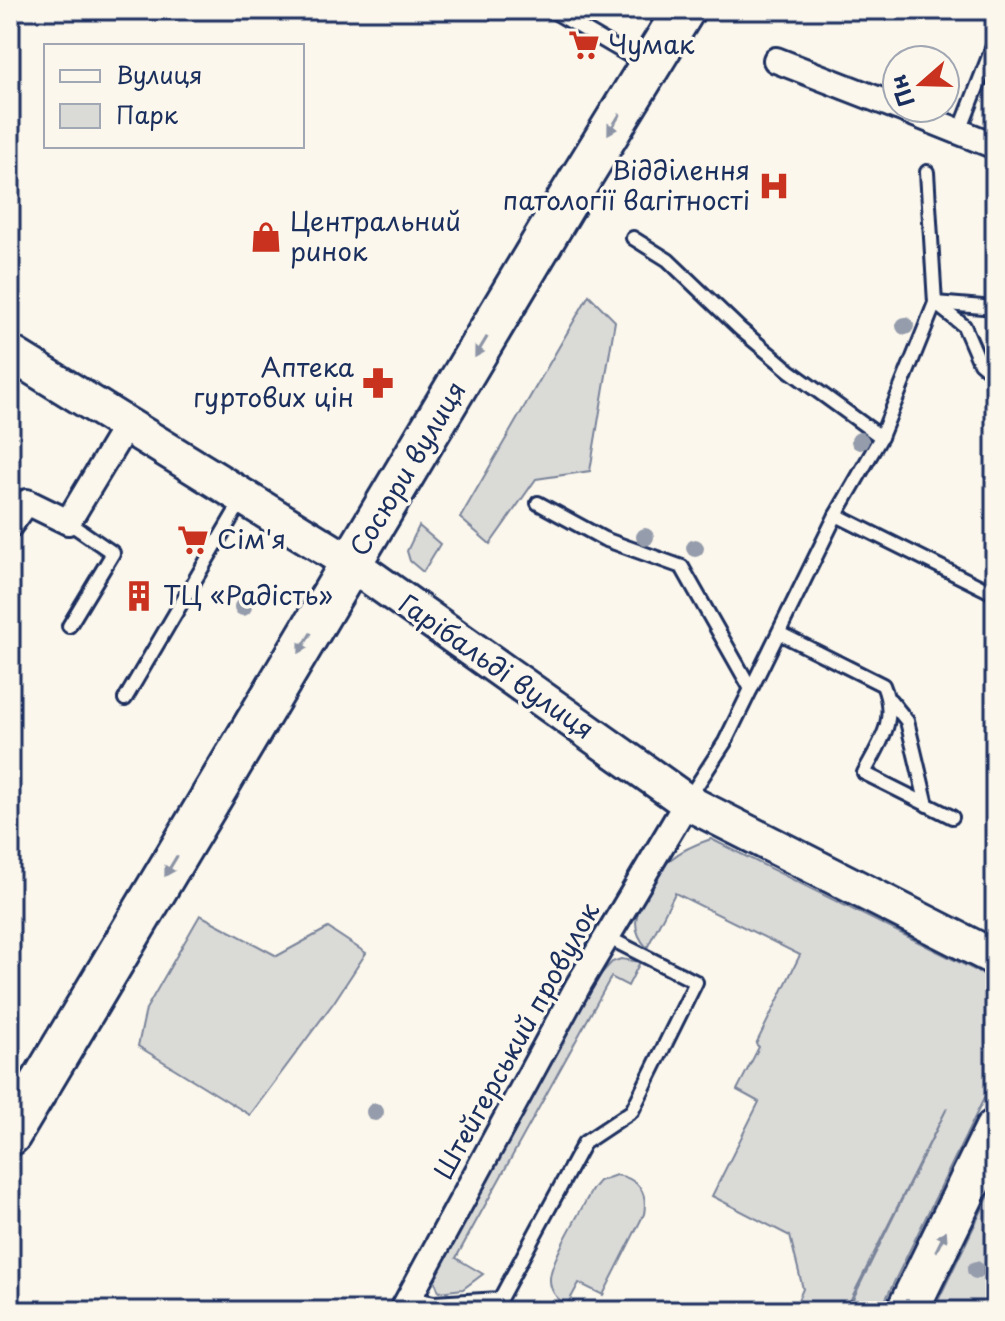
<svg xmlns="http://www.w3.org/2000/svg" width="1005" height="1321" viewBox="0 0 1005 1321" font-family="'Playpen Sans',sans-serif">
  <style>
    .green { fill: #dadad7; stroke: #7a849a; stroke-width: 2 }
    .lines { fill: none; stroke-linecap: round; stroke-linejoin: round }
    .lane-casing { stroke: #1b2f5e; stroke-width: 18 }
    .street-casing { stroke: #1b2f5e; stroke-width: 30 }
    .secondary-casing { stroke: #1b2f5e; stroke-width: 40 }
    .primary-casing { stroke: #1b2f5e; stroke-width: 46 }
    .lane { stroke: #fbf7ec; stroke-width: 12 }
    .street { stroke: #fbf7ec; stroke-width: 24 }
    .secondary { stroke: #fbf7ec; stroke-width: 34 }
    .primary { stroke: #fbf7ec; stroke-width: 40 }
    .tree { fill: #959cab }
    .oneway { fill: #8b93a5 }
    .labels { text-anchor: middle; stroke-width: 7; stroke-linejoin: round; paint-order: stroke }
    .poi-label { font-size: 26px; fill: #1b2f5e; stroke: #fbf7ec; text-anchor: start }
    .street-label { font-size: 26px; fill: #1b2f5e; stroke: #fbf7ec }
  </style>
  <rect width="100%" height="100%" fill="#fbf7ec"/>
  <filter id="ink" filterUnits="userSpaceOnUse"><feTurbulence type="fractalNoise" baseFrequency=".0125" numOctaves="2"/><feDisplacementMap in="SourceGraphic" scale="16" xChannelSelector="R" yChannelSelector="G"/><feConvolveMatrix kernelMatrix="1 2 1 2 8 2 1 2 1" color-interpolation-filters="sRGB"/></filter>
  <g filter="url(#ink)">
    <g class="green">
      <polygon points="589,295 615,321 590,471 536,479 490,544 460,518"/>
      <polygon points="419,526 440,544 423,572 410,561 407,551"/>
      <path d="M711,839L995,980V1008L988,1023L995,1026V1076L880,1311H847L947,1108L845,1311H793L803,1289L790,1236L712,1196L759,1102L737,1090L759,1047L756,1044L800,955L675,893L647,948C629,928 636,912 648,890C655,878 660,868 671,859C683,849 696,844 711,839Z"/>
      <polygon points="200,915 277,956 328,928 366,953 334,1002 250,1115 138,1046 146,1009"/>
      <polygon points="621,959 640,962 628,986 611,977 456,1258 483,1274 463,1289 439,1292 434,1279 438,1266 599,976 612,962"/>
      <path d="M616,1175C638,1178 648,1192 644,1214L603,1295L579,1283L567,1305C557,1299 550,1292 550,1280C549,1262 583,1207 593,1188L599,1181Z"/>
      <polygon points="995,1183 995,1311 933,1311"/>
    </g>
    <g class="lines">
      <defs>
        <g id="lane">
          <polyline points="551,10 645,65"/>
          <polyline points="960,131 995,41"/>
          <polyline points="633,238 668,260 740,329 790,371 881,437"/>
          <polyline points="935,303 964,326 980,363 995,376"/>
          <polyline points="935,303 995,308"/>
          <polyline points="538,503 604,539 682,567 751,689"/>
          <polyline points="836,515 881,437 935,303 927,172"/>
          <polyline points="68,522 113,553 69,626"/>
          <path d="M779,633L883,685C898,721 880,742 864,773L952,817"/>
          <polyline points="125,699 242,500"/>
          <polyline points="890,700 907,721 927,805"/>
          <polyline points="688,799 725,742 836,515 995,594"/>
          <polyline points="409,1298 434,1303 500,1299 584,1143 632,1111 696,982 607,937"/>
        </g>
        <g id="street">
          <polyline points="776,60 897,107"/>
          <polyline points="900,108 995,146"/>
          <polyline points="10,525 27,502 68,522 127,424"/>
          <polyline points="402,1311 579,984 687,802"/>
        </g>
        <polyline id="secondary" points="10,353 352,564 687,802 995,958"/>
        <g id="primary">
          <polyline points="10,1135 568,199 684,10"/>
          <polyline points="907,1311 995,1130"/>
        </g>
      </defs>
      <use href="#lane" class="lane-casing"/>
      <use href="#street" class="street-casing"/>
      <use href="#secondary" class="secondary-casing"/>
      <use href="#primary" class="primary-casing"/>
      <use href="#lane" class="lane"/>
      <use href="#street" class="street"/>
      <use href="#secondary" class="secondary"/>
      <use href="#primary" class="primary"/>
    </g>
    <g class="tree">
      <circle cx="905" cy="326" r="9"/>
      <circle cx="860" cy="441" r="9"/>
      <circle cx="645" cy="537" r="9"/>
      <circle cx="695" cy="548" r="9"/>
      <circle cx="243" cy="607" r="9"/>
      <circle cx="375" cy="1112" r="9"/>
      <circle cx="976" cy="1270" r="9"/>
    </g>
    <defs><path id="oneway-solid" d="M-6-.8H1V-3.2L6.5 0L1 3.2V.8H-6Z" transform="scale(2)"/></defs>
    <g class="oneway">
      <use href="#oneway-solid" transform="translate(614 124) rotate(121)"/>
      <use href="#oneway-solid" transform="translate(481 347) rotate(121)"/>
      <use href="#oneway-solid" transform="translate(305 643) rotate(121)"/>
      <use href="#oneway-solid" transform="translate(171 866) rotate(121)"/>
      <use href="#oneway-solid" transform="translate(941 1241) rotate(-64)"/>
    </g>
  </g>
  <defs>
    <symbol id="supermarket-bare" viewBox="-9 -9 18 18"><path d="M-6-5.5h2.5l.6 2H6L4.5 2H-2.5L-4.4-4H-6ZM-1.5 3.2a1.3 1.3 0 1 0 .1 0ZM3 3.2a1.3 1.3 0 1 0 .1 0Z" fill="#c8321e" stroke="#fbf7ec" stroke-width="2.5" paint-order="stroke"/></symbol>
    <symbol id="hospital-bare" viewBox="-9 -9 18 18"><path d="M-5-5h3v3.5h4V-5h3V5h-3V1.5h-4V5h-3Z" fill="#c8321e" stroke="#fbf7ec" stroke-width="2.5" paint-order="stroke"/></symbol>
    <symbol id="shop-bare" viewBox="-9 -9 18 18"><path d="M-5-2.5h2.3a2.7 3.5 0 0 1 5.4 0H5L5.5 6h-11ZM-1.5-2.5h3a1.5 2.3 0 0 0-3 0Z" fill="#c8321e" stroke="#fbf7ec" stroke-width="2.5" paint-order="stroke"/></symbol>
    <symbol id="pharmacy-bare" viewBox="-9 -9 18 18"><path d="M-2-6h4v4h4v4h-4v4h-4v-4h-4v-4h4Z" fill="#c8321e" stroke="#fbf7ec" stroke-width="2.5" paint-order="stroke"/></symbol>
    <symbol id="building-bare" viewBox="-9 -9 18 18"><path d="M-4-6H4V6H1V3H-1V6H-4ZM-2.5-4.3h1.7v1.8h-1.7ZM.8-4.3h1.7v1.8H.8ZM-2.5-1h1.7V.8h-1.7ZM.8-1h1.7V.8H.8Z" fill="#c8321e" stroke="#fbf7ec" stroke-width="2.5" paint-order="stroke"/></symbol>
  </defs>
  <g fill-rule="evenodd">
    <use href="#supermarket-bare" x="562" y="23" width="44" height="44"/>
    <use href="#hospital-bare" x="752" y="164" width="44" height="44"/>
    <use href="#shop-bare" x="244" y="215" width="44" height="44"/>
    <use href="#pharmacy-bare" x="356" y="361" width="44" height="44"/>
    <use href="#supermarket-bare" x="171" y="518" width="44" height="44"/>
    <use href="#building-bare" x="117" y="574" width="44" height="44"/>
  </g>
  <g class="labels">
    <g class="poi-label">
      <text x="608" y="54">Чумак</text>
      <text x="750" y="180" text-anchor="end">Відділення<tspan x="750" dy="30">патології вагітності</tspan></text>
      <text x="290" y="231">Центральний<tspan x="290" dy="30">ринок</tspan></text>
      <text x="354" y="377" text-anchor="end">Аптека<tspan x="354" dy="30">гуртових цін</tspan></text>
      <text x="217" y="549">Сім'я</text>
      <text x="163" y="605">ТЦ «Радість»</text>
    </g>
    <g class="street-label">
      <text transform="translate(408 469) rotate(-59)" y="9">Сосюри вулиця</text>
      <text transform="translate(496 667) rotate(35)" y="9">Гарібальді вулиця</text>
      <text transform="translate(517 1041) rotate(-61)" y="9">Штейгерський провулок</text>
    </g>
  </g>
  <rect width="1005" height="1321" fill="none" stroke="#fbf7ec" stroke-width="40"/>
  <rect x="20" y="20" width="965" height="1281" fill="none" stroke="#1b2f5e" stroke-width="3" filter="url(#ink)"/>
  <rect x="44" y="44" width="260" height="104" fill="#fbf7ec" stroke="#a1a7b3" stroke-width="2"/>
  <rect x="60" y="70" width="40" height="12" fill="#fbf7ec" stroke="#a1a7b3" stroke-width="2"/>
  <text x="116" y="84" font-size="24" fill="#1b2f5e">Вулиця</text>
  <rect x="60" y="104" width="40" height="24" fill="#dadad7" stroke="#a1a7b3" stroke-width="2"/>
  <text x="116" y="124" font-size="24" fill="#1b2f5e">Парк</text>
  <g transform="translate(921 84) rotate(250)"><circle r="38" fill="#fbf7ec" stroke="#a1a7b3" stroke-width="2"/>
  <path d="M0-6L14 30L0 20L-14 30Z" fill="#c8321e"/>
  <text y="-12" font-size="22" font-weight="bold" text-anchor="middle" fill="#1b2f5e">Пн</text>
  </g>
</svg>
